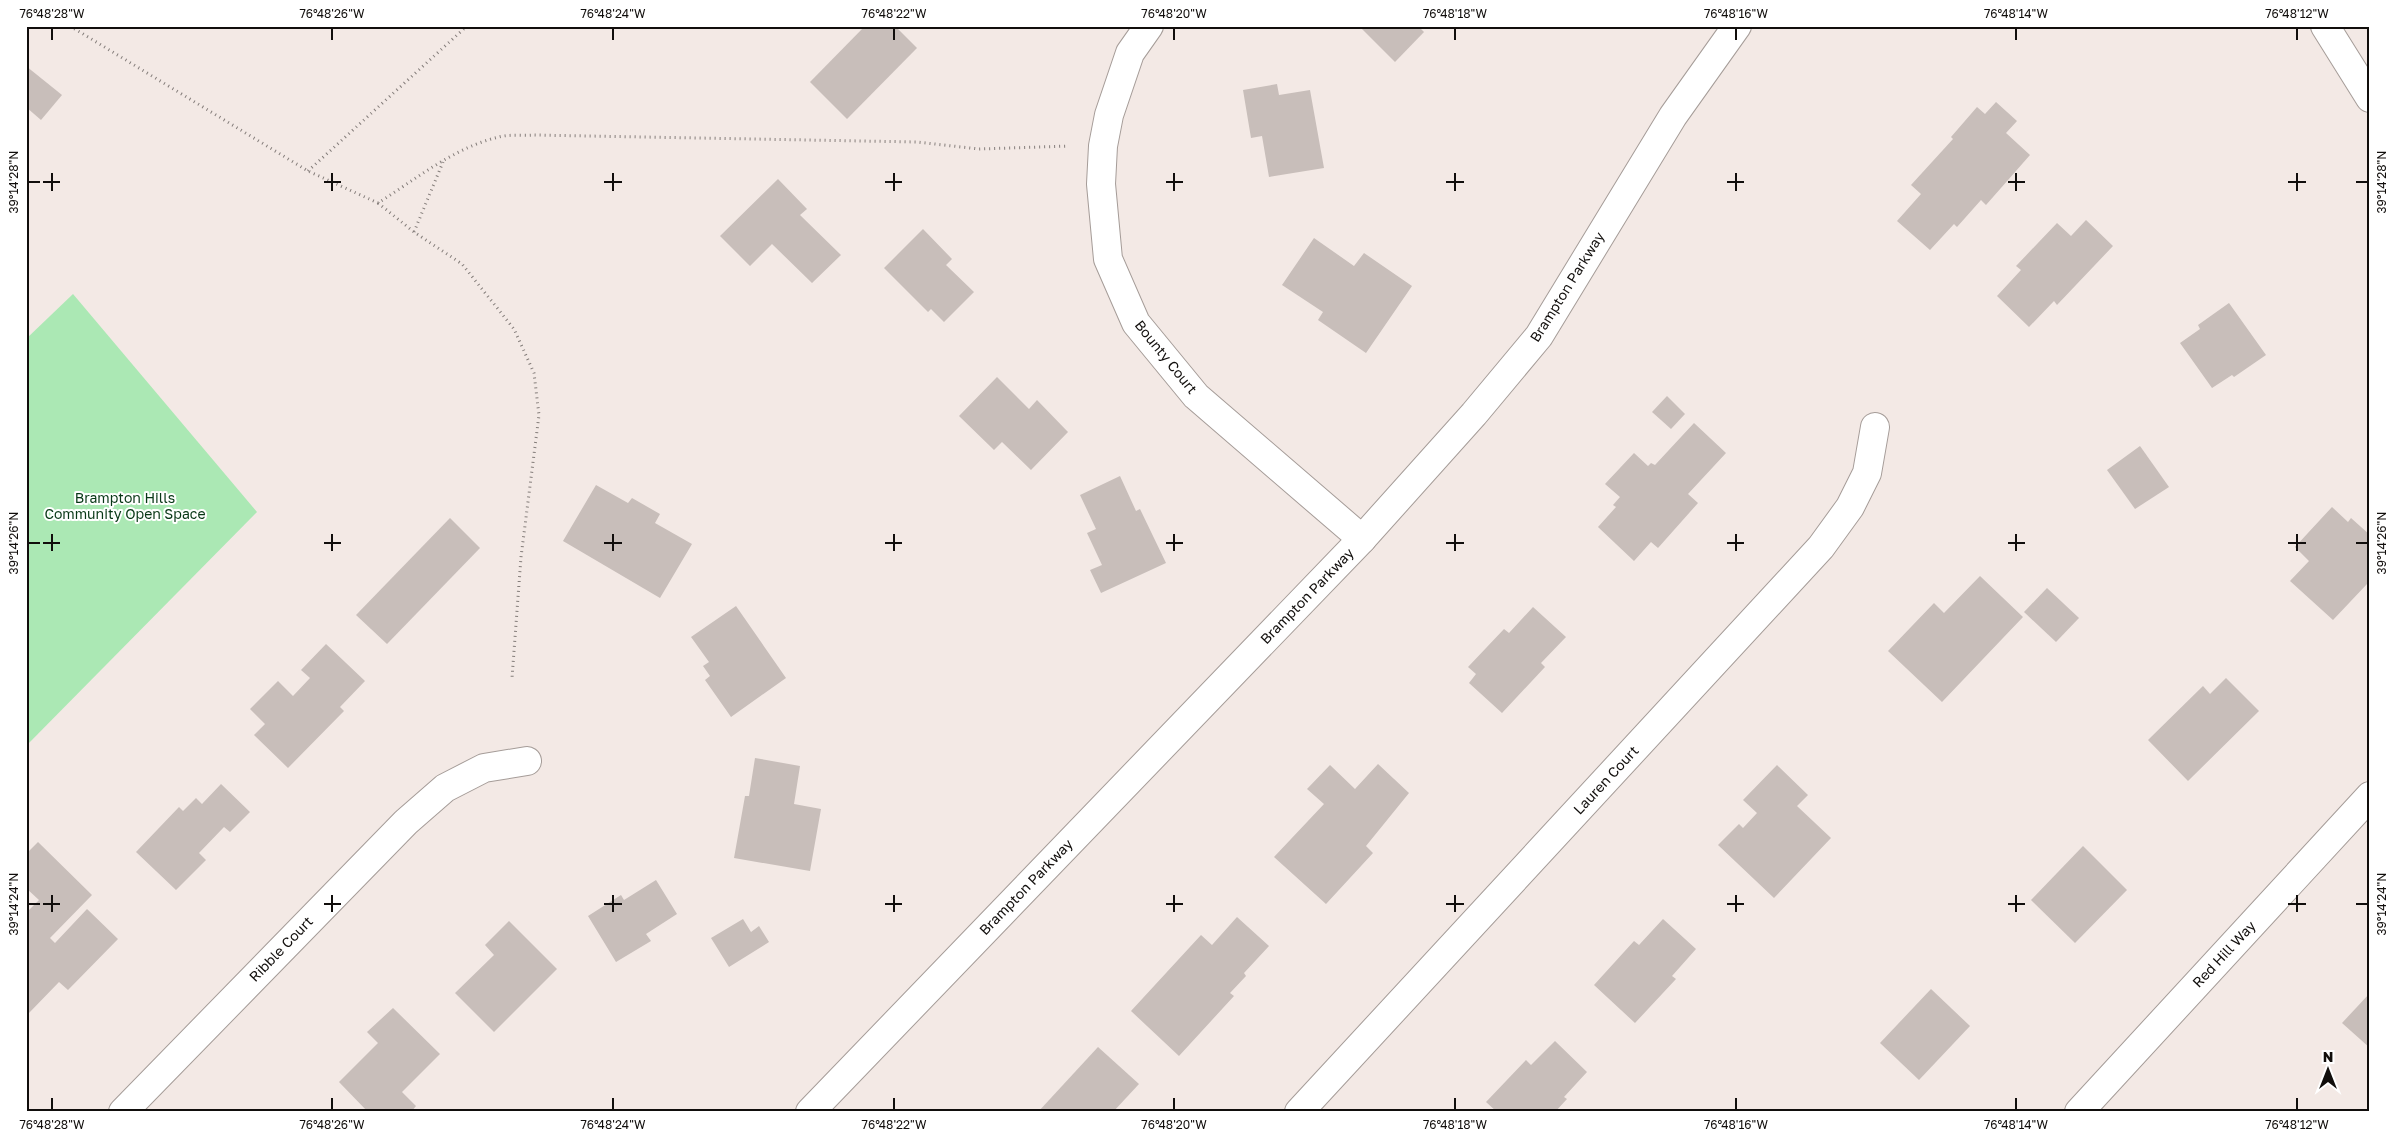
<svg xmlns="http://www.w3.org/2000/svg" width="2396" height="1138" viewBox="0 0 2396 1138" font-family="'Golos Text',sans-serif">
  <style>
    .green { fill: #abe8b4 }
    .building { fill: #c8beba }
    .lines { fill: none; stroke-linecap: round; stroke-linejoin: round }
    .minor-casing { stroke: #a59c98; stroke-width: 30 }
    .secondary-casing { stroke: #a59c98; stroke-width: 30 }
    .path { stroke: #847d7a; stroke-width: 3; stroke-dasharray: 1 4; stroke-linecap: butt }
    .minor { stroke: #fff; stroke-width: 28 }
    .secondary { stroke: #fff; stroke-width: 28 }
    .ticks { fill: none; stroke: #110e0c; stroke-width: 2 }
    .labels { text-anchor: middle; stroke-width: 4; stroke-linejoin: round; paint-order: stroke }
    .street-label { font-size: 14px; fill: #110e0c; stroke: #fff }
    .park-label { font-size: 14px; fill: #073715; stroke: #fff }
    .neatline { fill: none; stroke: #110e0c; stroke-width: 2 }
    .ticks-label { font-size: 12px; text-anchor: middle; fill: #110e0c }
  </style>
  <rect width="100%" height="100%" fill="#f3e9e5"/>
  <polygon class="green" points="73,294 257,512 26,746 26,339"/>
  <g class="building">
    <polygon points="865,26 895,26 917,48 847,119 810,82"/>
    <polygon points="1359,26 1418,26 1424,32 1395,62"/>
    <polygon points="26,66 62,95 41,120 26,107"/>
    <polygon points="1277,84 1279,95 1310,90 1324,168 1269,177 1262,136 1251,138 1243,90"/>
    <polygon points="1996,102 2017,121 2006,133 2030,155 1986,205 1981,200 1957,227 1954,224 1930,250 1897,221 1921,194 1911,185 1953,139 1951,137 1977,107 1985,114"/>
    <polygon points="778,179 807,209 800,215 841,255 812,283 772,244 750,266 720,236"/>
    <polygon points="2086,220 2113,246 2057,305 2054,301 2029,327 1997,296 2021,270 2016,266 2057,223 2071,236"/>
    <polygon points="923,229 952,259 946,265 974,292 944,322 931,309 928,312 884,268"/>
    <polygon points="1314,238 1354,266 1364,253 1412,286 1366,353 1318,320 1323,312 1282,285"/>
    <polygon points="2229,303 2266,355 2234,377 2232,375 2212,388 2180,343 2200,329 2198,325"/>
    <polygon points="997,377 1029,409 1037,400 1068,432 1031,470 1002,442 994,450 959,416"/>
    <polygon points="1667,396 1685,414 1671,429 1652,412"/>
    <polygon points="1694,423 1726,453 1688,494 1698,503 1658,548 1651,542 1634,561 1598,527 1616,507 1613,505 1620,497 1605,484 1634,453 1648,466 1651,463 1655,465"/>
    <polygon points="2140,446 2169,487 2135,509 2107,470"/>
    <polygon points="1120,476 1136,511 1140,509 1166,563 1101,593 1090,570 1102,565 1087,533 1096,529 1080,495"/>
    <polygon points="596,485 628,503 632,498 660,514 655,523 692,544 660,598 563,541"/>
    <polygon points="2332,507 2348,522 2351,518 2370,535 2370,586 2367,584 2333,620 2290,581 2309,561 2295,547"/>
    <polygon points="450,518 480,548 387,644 356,615"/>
    <polygon points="1980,576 2023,617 1942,702 1888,651 1934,603 1944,613"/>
    <polygon points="2047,588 2079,618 2056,642 2024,612"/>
    <polygon points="736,606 786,678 731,717 705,680 710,676 703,666 709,662 691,637"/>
    <polygon points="1533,607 1566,637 1541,663 1545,667 1502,713 1469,683 1476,674 1468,667 1504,629 1509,633"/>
    <polygon points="326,644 365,681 340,707 344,711 288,768 254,735 265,724 250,709 278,681 293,696 310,678 301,670"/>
    <polygon points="2226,678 2259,711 2188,781 2148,740 2203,686 2210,694"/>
    <polygon points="755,758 800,766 794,804 821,809 810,871 734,858 745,796 749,796"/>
    <polygon points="1378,764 1409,793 1366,846 1373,853 1326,904 1274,857 1324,804 1307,789 1330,765 1355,789"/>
    <polygon points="1777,765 1808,795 1797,806 1831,838 1774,898 1718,845 1739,824 1743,828 1757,813 1743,800"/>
    <polygon points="221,784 250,812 230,832 224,827 199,853 206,860 176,890 136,852 179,807 183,811 196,798 202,804"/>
    <polygon points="38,842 92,895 50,938 55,943 87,909 118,939 68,990 59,982 29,1013 26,1011 26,939 29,936 26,933 26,913 39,900 26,888 26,854"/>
    <polygon points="2083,846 2127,890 2075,943 2031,900"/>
    <polygon points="656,880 677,914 646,934 651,941 616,962 588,916 621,895 624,900"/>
    <polygon points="1237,917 1269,946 1244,973 1246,976 1230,993 1234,996 1179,1056 1131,1011 1201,935 1212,945"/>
    <polygon points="743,919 751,932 759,926 769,942 729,967 711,938"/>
    <polygon points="1663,919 1696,949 1672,976 1676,979 1635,1023 1594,985 1634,941 1639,945"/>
    <polygon points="509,921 557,969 494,1032 455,993 494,955 485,945"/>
    <polygon points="1931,989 1970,1026 1919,1080 1880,1043"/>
    <polygon points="2370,993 2370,1048 2342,1023"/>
    <polygon points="393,1008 440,1054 402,1092 416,1106 411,1112 368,1112 339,1082 378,1043 367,1032"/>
    <polygon points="1555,1041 1587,1072 1564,1097 1567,1099 1555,1112 1497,1112 1486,1102 1526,1060 1531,1065"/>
    <polygon points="1098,1047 1139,1084 1113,1112 1038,1112"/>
  </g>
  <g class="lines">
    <defs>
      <g id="minor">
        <polyline points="1149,26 1130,53 1109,115 1103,146 1101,184 1108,259 1136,323 1196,396 1362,539"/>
        <polyline points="123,1112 406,822 445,788 484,768 527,761"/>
        <polyline points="810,1112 1362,539 1474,414 1539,336 1673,116 1737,26"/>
        <polyline points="1299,1112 1821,547 1850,507 1867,473 1875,427"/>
        <polyline points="2079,1112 2370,796"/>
      </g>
      <polyline id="secondary" points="2325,26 2370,98"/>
    </defs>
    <use href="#minor" class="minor-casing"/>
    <use href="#secondary" class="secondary-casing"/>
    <g class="path">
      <path d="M70,26L308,171L378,203C416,179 455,147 499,137C510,134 523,136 534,135L917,142L979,149L1069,146"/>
      <polyline points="308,171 467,26"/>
      <polyline points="378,203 414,232 462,264 514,329 534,373 539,415 521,557 512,678"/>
      <polyline points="414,232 443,162"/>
    </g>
    <use href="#minor" class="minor"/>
    <use href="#secondary" class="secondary"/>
  </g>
  <path class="ticks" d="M52,28V40M332,28V40M613,28V40M894,28V40M1174,28V40M1455,28V40M1736,28V40M2016,28V40M2297,28V40M52,173V191M332,173V191M613,173V191M894,173V191M1174,173V191M1455,173V191M1736,173V191M2016,173V191M2297,173V191M28,182H40M43,182H60M324,182H341M604,182H622M885,182H902M1166,182H1183M1446,182H1464M1727,182H1744M2008,182H2025M2288,182H2306M2356,182H2368M52,534V551M332,534V551M613,534V551M894,534V551M1174,534V551M1455,534V551M1736,534V551M2016,534V551M2297,534V551M28,543H40M43,543H60M324,543H341M604,543H622M885,543H902M1166,543H1183M1446,543H1464M1727,543H1744M2008,543H2025M2288,543H2306M2356,543H2368M52,895V912M332,895V912M613,895V912M894,895V912M1174,895V912M1455,895V912M1736,895V912M2016,895V912M2297,895V912M28,904H40M43,904H60M324,904H341M604,904H622M885,904H902M1166,904H1183M1446,904H1464M1727,904H1744M2008,904H2025M2288,904H2306M2356,904H2368M52,1098V1110M332,1098V1110M613,1098V1110M894,1098V1110M1174,1098V1110M1455,1098V1110M1736,1098V1110M2016,1098V1110M2297,1098V1110"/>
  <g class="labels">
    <g class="street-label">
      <text transform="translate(1567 287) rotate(-58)" y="5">Brampton Parkway</text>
      <text transform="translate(1166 357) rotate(51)" y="5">Bounty Court</text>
      <text transform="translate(1307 596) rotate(-46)" y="5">Brampton Parkway</text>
      <text transform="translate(1606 780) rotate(-47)" y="5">Lauren Court</text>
      <text transform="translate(1026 887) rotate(-46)" y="5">Brampton Parkway</text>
      <text transform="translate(281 949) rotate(-46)" y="5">Ribble Court</text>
      <text transform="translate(2224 954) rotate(-47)" y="5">Red Hill Way</text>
    </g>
    <g class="park-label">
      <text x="125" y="503">Brampton Hills<tspan x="125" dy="16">Community Open Space</tspan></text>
    </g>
  </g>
  <rect width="2396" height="1138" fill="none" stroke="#ffffff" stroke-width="55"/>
  <g transform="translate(2328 1070)" stroke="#ffffff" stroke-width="4" paint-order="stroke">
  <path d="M0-4L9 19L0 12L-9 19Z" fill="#110e0c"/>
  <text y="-8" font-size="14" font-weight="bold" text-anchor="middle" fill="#110e0c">N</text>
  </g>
  <rect x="28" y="28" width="2340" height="1082" class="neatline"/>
  <g class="ticks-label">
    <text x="52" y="18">76°48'28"W</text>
    <text x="332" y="18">76°48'26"W</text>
    <text x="613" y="18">76°48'24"W</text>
    <text x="894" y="18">76°48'22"W</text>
    <text x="1174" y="18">76°48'20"W</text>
    <text x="1455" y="18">76°48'18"W</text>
    <text x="1736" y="18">76°48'16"W</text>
    <text x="2016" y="18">76°48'14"W</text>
    <text x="2297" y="18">76°48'12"W</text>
    <text transform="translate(14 182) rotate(-90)" y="4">39°14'28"N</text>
    <text transform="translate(2382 182) rotate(-90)" y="4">39°14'28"N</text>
    <text transform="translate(14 543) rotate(-90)" y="4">39°14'26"N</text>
    <text transform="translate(2382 543) rotate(-90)" y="4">39°14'26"N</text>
    <text transform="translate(14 904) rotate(-90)" y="4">39°14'24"N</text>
    <text transform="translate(2382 904) rotate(-90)" y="4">39°14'24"N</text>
    <text x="52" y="1129">76°48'28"W</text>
    <text x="332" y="1129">76°48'26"W</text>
    <text x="613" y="1129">76°48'24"W</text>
    <text x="894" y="1129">76°48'22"W</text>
    <text x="1174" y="1129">76°48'20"W</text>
    <text x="1455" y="1129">76°48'18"W</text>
    <text x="1736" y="1129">76°48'16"W</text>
    <text x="2016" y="1129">76°48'14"W</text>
    <text x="2297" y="1129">76°48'12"W</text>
  </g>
</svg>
